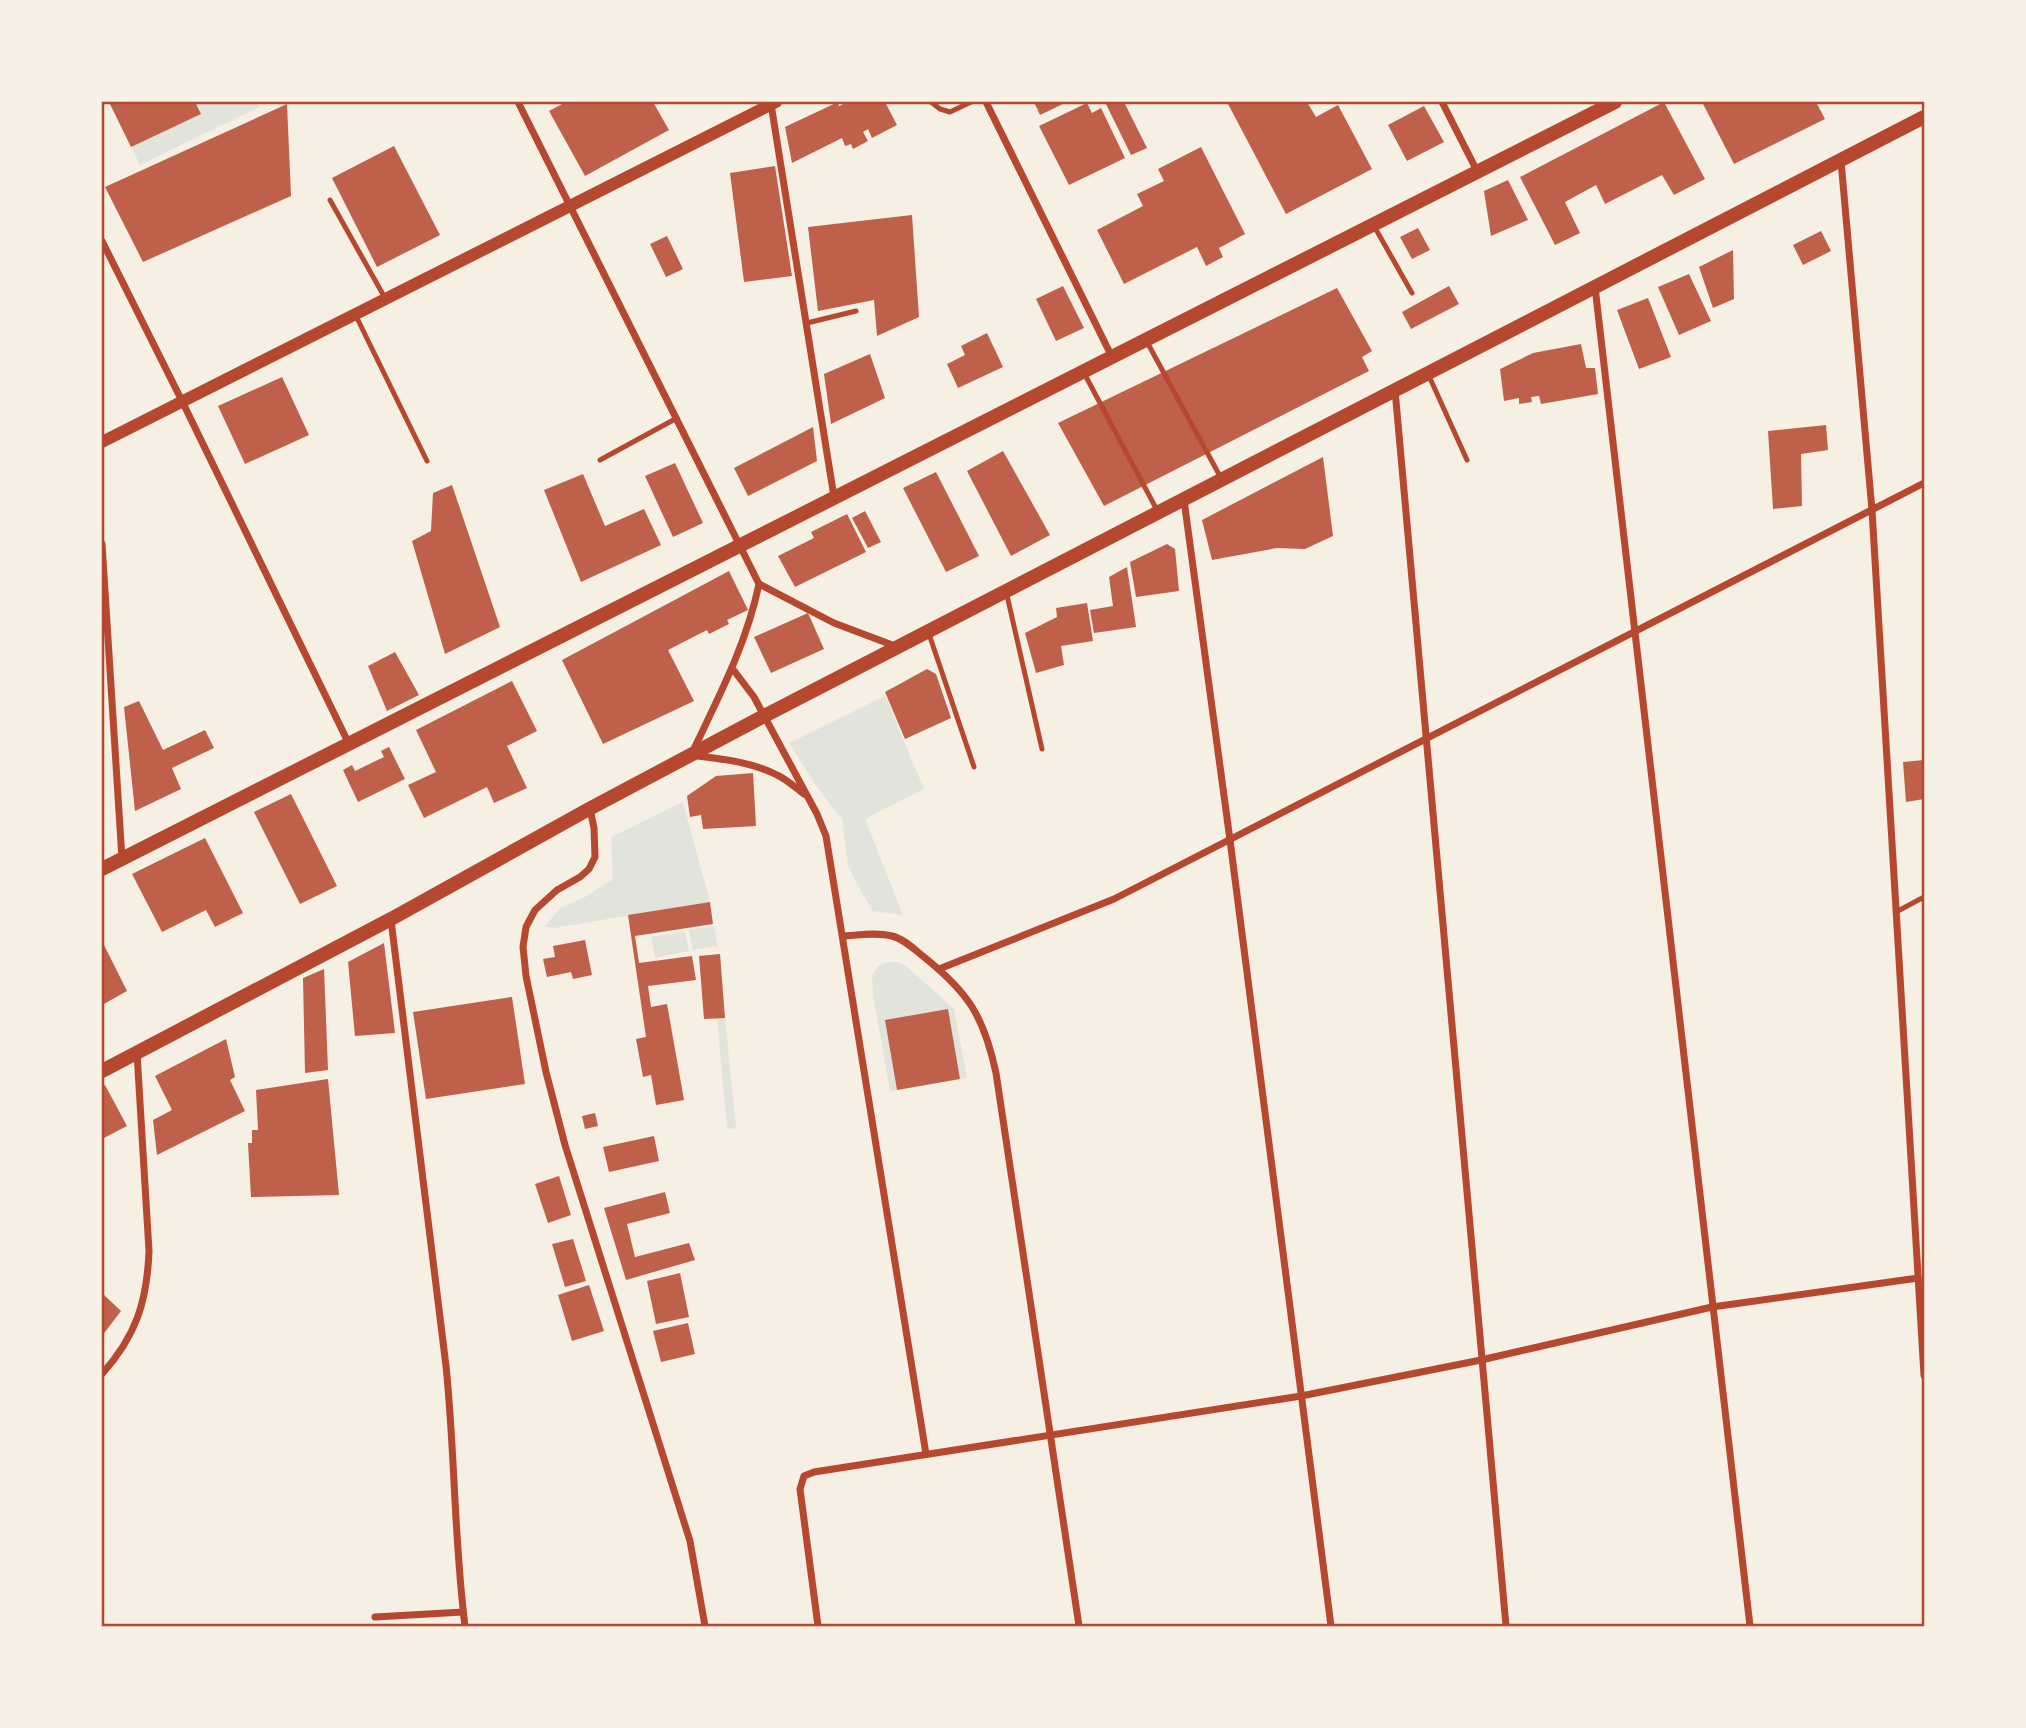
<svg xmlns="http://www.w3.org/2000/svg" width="2026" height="1728" viewBox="0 0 2026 1728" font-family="'Archivo Narrow',sans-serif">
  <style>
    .green { fill: #e2e4dc }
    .building { fill: #bf614a }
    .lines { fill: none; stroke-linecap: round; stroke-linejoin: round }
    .service { stroke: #b5482f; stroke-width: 5 }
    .minor { stroke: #b5482f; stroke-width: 7 }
    .tertiary { stroke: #b5482f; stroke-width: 12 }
    .secondary { stroke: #b5482f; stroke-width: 14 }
    .neatline { fill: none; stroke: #b5482f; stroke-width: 2.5 }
  </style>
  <rect width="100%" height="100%" fill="#f6efe4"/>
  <g class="green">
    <polygon points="109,102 256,102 259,107 140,165"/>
    <polygon points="885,696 924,789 865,819 903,915 872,911 848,866 842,819 819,790 789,743"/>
    <polygon points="683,802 710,902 554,928 544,927 561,907 585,897 613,879 611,837"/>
    <polygon points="714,926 718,946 693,950 689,930"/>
    <polygon points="685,931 689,951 655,958 651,937"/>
    <polygon points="887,962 897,962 905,965 954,1009 967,1078 890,1091 873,994 872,975 878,966"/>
    <polygon points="717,1018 725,1018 736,1128 727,1129"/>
  </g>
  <g class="building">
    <polygon points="109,102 195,102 201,114 131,147"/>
    <polygon points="566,102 653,102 669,130 585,176 549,111"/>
    <polygon points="838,102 839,106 848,102 885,102 897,125 872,138 868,129 863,132 868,141 853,149 851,144 845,146 842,138 792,163 785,127"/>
    <polygon points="1034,102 1067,102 1040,115"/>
    <polygon points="1105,102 1124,102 1147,148 1131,155"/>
    <polygon points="1227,102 1307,102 1316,117 1338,105 1372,169 1286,214"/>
    <polygon points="1664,102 1705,179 1674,195 1662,175 1605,204 1596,185 1565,202 1580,233 1555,245 1520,177"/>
    <polygon points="1702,102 1816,102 1825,119 1734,164"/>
    <polygon points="1087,103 1092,113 1101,108 1125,158 1069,185 1039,126"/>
    <polygon points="287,104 291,196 143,262 105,187"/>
    <polygon points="1424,106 1444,142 1407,161 1388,125"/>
    <polygon points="394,146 440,235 377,267 332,178"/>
    <polygon points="1201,147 1245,234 1219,248 1223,257 1206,266 1197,247 1124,284 1097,230 1143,206 1137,194 1164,181 1158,169"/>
    <polygon points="775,166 792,276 744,282 730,173"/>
    <polygon points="1508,180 1528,220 1491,236 1484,191"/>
    <polygon points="912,215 919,317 877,336 874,300 818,311 808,227"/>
    <polygon points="1418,228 1430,250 1412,259 1400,237"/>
    <polygon points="1821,231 1831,251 1803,265 1793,245"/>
    <polygon points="667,236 683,269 666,277 650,244"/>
    <polygon points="1733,250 1734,299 1713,308 1699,267"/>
    <polygon points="1689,274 1711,321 1679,335 1658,287"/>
    <polygon points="1063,286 1084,328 1056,341 1036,299"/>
    <polygon points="1449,286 1459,304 1411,329 1402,312"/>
    <polygon points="1337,288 1372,351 1362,357 1369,371 1104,506 1058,423"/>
    <polygon points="1648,298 1671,357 1639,369 1617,310"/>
    <polygon points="987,333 1003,367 958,388 947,364 965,355 961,346"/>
    <polygon points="1581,344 1586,368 1595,368 1598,394 1541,404 1539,396 1531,397 1532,402 1519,404 1519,398 1504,401 1500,369 1533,353"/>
    <polygon points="870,354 885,398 831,424 824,374"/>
    <polygon points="282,377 309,435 245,464 218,406"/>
    <polygon points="1826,425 1828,450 1801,454 1802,506 1773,509 1768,431"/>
    <polygon points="813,427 817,461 748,496 734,468"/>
    <polygon points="1003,451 1050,535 1011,556 967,471"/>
    <polygon points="1323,457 1333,536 1305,549 1277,548 1212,560 1202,520"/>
    <polygon points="675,463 703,523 673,537 645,476"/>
    <polygon points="936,472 979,556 946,572 903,488"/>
    <polygon points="583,474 605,526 644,509 661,545 581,582 544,490"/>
    <polygon points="452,485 500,627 445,654 412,541 431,531 433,493"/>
    <polygon points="865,511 881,542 868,548 852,518"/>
    <polygon points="847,514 866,552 795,587 778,556 814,538 811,532"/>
    <polygon points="1167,544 1175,549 1179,591 1136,597 1130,562"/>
    <polygon points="1127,567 1136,627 1094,633 1090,610 1113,606 1109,577"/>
    <polygon points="729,571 748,610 727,620 729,624 709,634 707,630 668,650 694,701 603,744 562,660"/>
    <polygon points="1087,603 1093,641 1061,646 1064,665 1036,673 1025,633 1057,617 1056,608"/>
    <polygon points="808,613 824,649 771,673 754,637"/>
    <polygon points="395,652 419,695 387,711 368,666"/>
    <polygon points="927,669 936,674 951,718 905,739 885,692"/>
    <polygon points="512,681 537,731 507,746 527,788 494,803 487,787 424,818 408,785 436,772 416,730"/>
    <polygon points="139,701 163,750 205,730 214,748 172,768 181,789 135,811 124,707"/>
    <polygon points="389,747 405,779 358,802 343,770 352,765 355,771 384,757 381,751"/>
    <polygon points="1924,760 1924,799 1906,802 1903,762"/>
    <polygon points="753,773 756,826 703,829 701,815 690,817 687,796 716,776"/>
    <polygon points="291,794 337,886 300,904 254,812"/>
    <polygon points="205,838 243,913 215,927 206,910 162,932 132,874"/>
    <polygon points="710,902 713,924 635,936 639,963 692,956 696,980 648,986 651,1007 667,1004 684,1100 656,1105 651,1075 643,1077 636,1039 646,1037 628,915"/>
    <polygon points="585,940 592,975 573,979 571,972 547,977 543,959 555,957 553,946"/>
    <polygon points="102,941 127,991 102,1005"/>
    <polygon points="384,943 395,1033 355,1036 348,962"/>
    <polygon points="720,954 725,1018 704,1019 699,956"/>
    <polygon points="324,969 328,1070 305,1073 303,978"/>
    <polygon points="512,997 525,1084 426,1099 413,1012"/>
    <polygon points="948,1009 960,1079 897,1090 885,1020"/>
    <polygon points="226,1039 235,1077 230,1080 245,1111 157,1155 153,1120 172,1110 155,1076"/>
    <polygon points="328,1079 339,1195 251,1197 248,1143 252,1143 252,1130 258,1130 256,1090"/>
    <polygon points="105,1085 127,1126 102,1139 102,1087"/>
    <polygon points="595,1113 598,1126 585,1129 582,1116"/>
    <polygon points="654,1136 659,1161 609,1172 603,1147"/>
    <polygon points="559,1176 571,1215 548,1223 535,1184"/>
    <polygon points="665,1192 670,1213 627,1224 635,1257 689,1243 695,1260 626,1280 604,1208"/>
    <polygon points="573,1239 586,1281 565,1287 552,1244"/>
    <polygon points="680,1273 689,1317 656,1324 647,1281"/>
    <polygon points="589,1285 604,1331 572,1341 558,1295"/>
    <polygon points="102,1293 121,1311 102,1336"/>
    <polygon points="688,1323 695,1354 661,1362 653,1331"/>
  </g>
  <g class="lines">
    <g class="service">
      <polyline points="931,102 940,109 950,112 971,102"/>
      <polyline points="330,200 385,298"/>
      <polyline points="1374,226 1412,293"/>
      <polyline points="355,314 427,461"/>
      <polyline points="807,323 856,311"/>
      <polyline points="1147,342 1221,478"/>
      <polyline points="1084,373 1158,512"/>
      <polyline points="1429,376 1467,460"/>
      <polyline points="600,460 677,418"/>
      <polyline points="1006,591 1042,749"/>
      <polyline points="929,634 974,767"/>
      <polyline points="1896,912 1924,897"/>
    </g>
    <g class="minor">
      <polyline points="518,102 759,584"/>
      <polyline points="986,102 1112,357"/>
      <polyline points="1442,102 1477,171"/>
      <polyline points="771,104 834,497"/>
      <polyline points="1841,161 1872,510 1924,1375"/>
      <polyline points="102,241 182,401 349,744"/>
      <polyline points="1595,287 1750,1626"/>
      <polyline points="1395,390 1506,1626"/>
      <polyline points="1184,500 1230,840 1331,1626"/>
      <polyline points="102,544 122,859"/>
      <path d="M759,584C746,646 718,698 691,755C720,759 750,761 777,775C786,779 795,787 804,794"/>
      <polyline points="759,584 834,623 895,646"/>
      <polyline points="732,668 754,697 817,814 826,836 926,1454"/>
      <polyline points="590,809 594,828 595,857 589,869 580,877 557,890 535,910 526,927 523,947 526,976 546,1072 565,1145 690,1541 705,1626"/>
      <path d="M391,920L446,1366C455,1453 454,1540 465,1626"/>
      <path d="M843,936C859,935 877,932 892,936C904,939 914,949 924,957C969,993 984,1017 996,1073L1079,1626"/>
      <polyline points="939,969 1114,899 1924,483"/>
      <path d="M102,1374C136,1336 147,1302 149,1251L137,1053"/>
      <polyline points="375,1617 463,1612"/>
      <polyline points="818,1626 800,1489 804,1476 814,1472 1301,1396 1481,1360 1712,1307 1918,1278"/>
    </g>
    <polyline class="tertiary" points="102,442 776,102"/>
    <g class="secondary">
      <polyline points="102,869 1615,102"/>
      <polyline points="102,1071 391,919 589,809 764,716 1924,117"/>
    </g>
  </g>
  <rect width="2026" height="1728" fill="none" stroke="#f6efe4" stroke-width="206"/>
  <rect x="103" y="103" width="1820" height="1522" class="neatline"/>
</svg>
